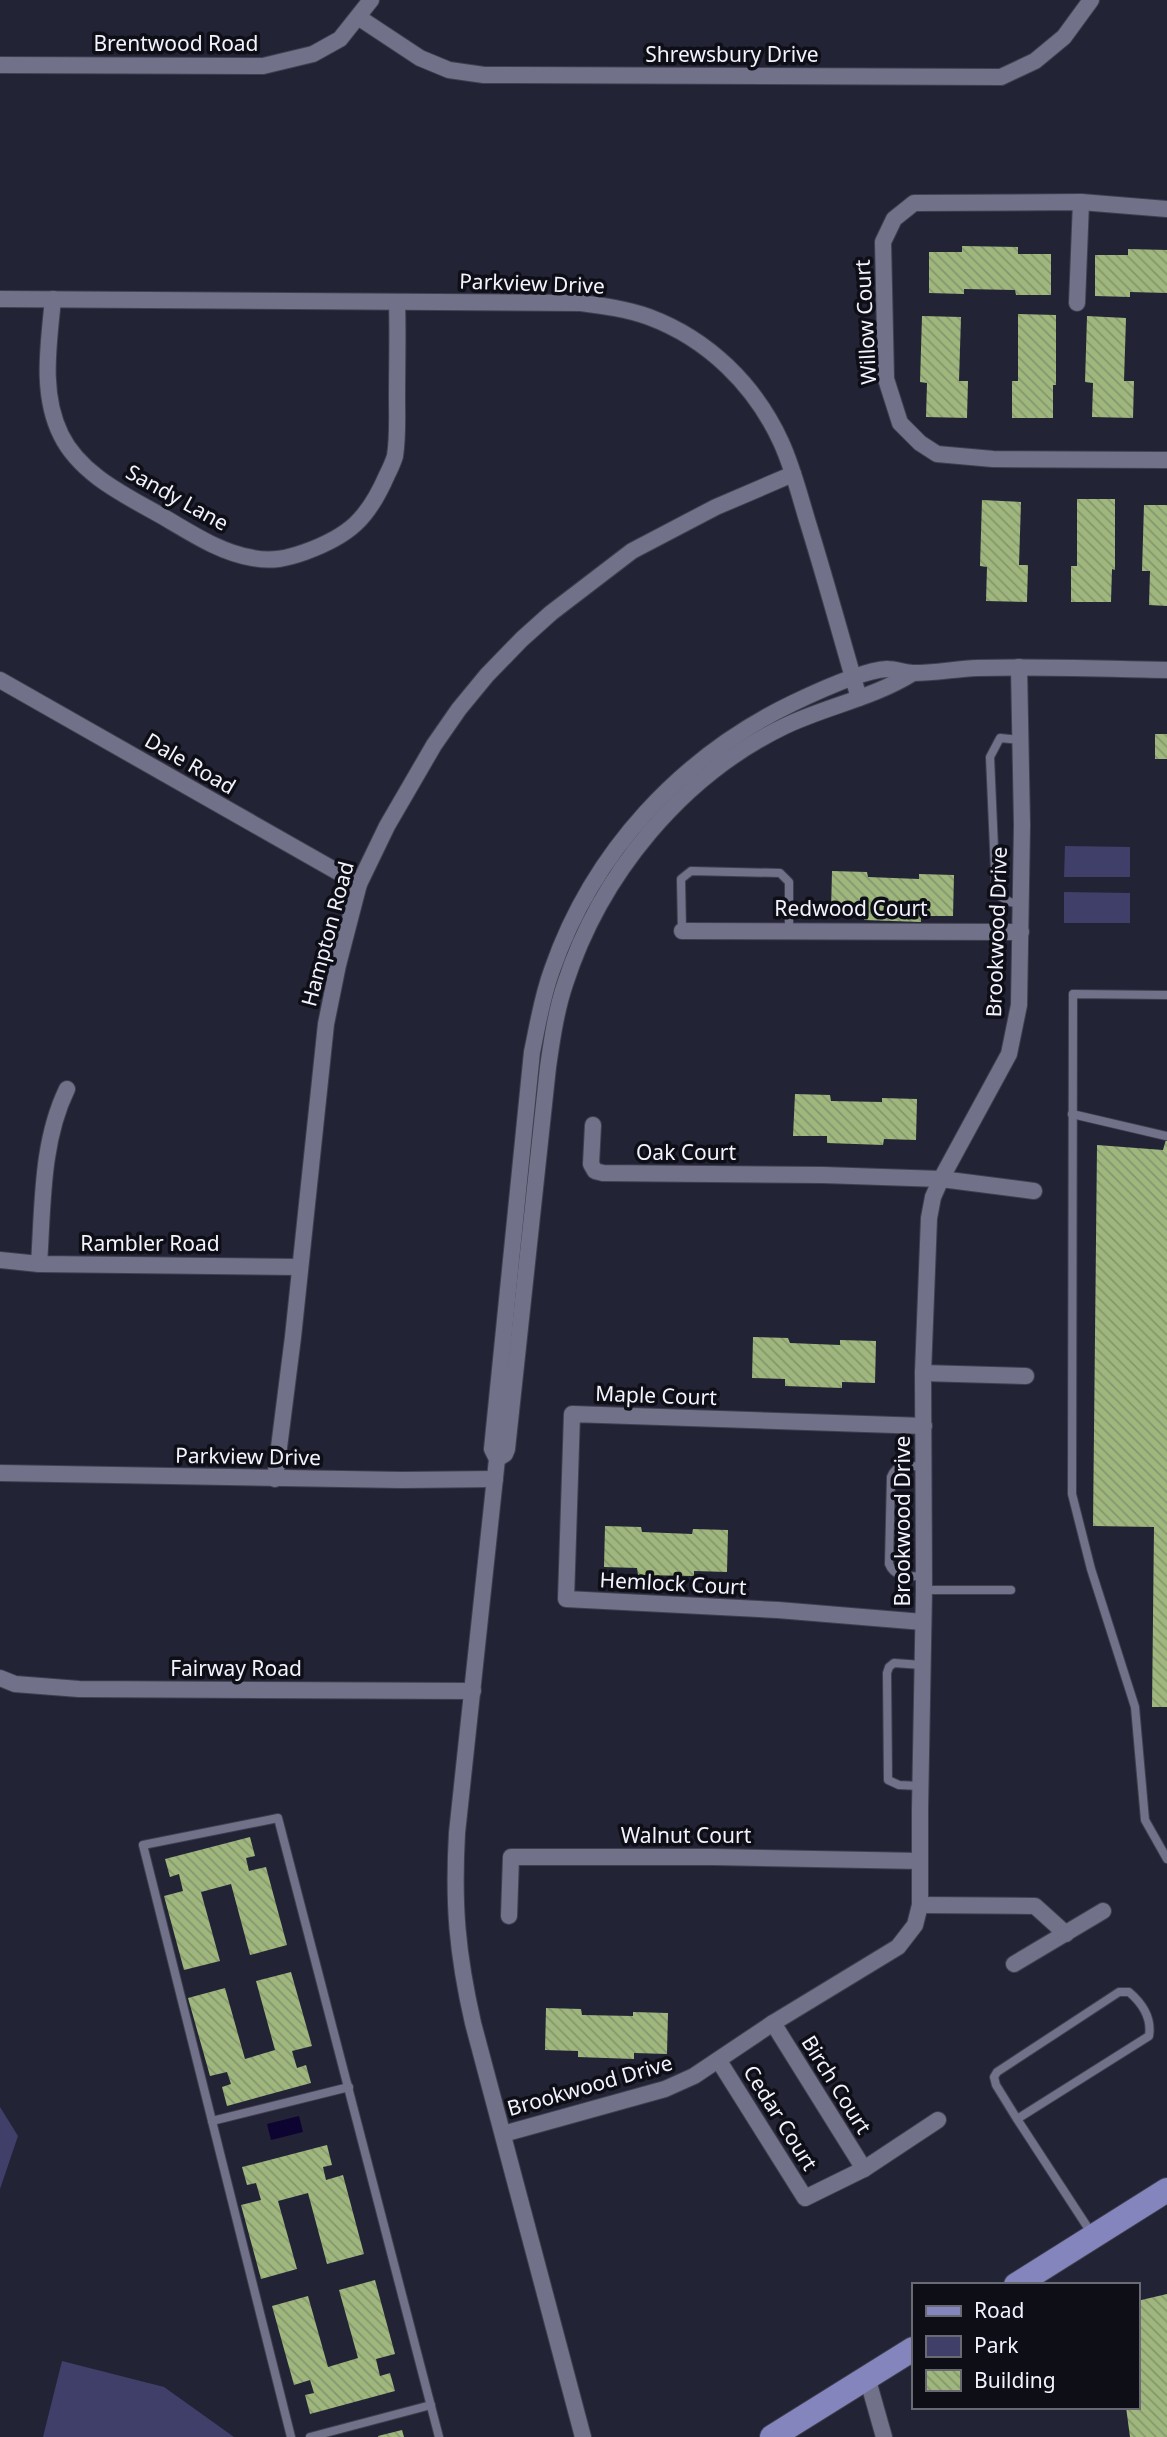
<svg xmlns="http://www.w3.org/2000/svg" width="1167" height="2437" viewBox="0 0 1167 2437" font-family="'Noto Sans',sans-serif">
  <style>
    .park { fill: #3f3f69 }
    .water { fill: #0d0431 }
    .building { fill: url(#building-back-hatch) }
    .lines { fill: none; stroke-linecap: round; stroke-linejoin: round }
    .lane-casing { stroke: #3f3f4e; stroke-width: 10 }
    .street-casing { stroke: #3f3f4e; stroke-width: 18 }
    .primary-casing { stroke: #3f3f4e; stroke-width: 26 }
    .lane { stroke: #717289; stroke-width: 8 }
    .street { stroke: #717289; stroke-width: 16 }
    .primary { stroke: #8485bd; stroke-width: 24 }
    .labels { text-anchor: middle; stroke-width: 7; stroke-linejoin: round; paint-order: stroke }
    .street-label { font-size: 21px; fill: #f3f3fe; stroke: #0d0e16 }
  </style>
  <defs>
    <pattern id="building-back-hatch" width="6" height="6" patternUnits="userSpaceOnUse" patternTransform="scale(1.75)"><rect width="6" height="6" fill="#9fb77d"/><path d="M-1 5l2 2M0 0l6 6M5-1l2 2" fill="none" stroke="#85966e"/></pattern>
  </defs>
  <rect width="100%" height="100%" fill="#232336"/>
  <g class="park">
    <polygon points="1065,846 1130,847 1130,877 1064,877"/>
    <polygon points="1064,892 1130,893 1130,923 1064,923"/>
    <polygon points="0,2107 18,2136 0,2189"/>
    <polygon points="62,2361 164,2387 234,2437 43,2437"/>
  </g>
  <polygon class="water" points="299,2116 303,2132 271,2140 267,2124"/>
  <g class="building">
    <polygon points="962,246 1018,247 1018,254 1051,254 1051,295 1016,295 1015,290 964,289 964,294 929,293 929,252 962,252"/>
    <polygon points="1128,249 1167,250 1167,293 1130,292 1130,297 1095,296 1095,255 1128,255"/>
    <polygon points="1018,314 1056,315 1056,385 1053,385 1053,418 1012,418 1012,381 1018,381"/>
    <polygon points="922,316 961,317 959,381 968,381 967,418 926,417 927,383 920,382"/>
    <polygon points="1087,316 1126,318 1124,381 1134,381 1133,418 1092,417 1093,383 1085,382"/>
    <polygon points="1077,499 1115,499 1115,570 1112,569 1111,602 1071,602 1071,566 1077,566"/>
    <polygon points="982,500 1021,502 1019,565 1028,565 1027,602 986,601 987,567 980,566"/>
    <polygon points="1144,505 1167,505 1167,606 1149,605 1150,571 1142,571"/>
    <rect x="1155" y="734" width="12" height="25"/>
    <polygon points="832,871 867,872 868,877 919,879 919,874 954,875 953,916 921,916 921,922 864,920 864,913 831,912"/>
    <polygon points="795,1094 830,1095 831,1101 882,1102 882,1098 917,1099 916,1140 884,1139 883,1145 827,1143 827,1136 793,1136"/>
    <polygon points="1167,1136 1167,1707 1152,1707 1154,1527 1093,1526 1097,1145 1163,1150"/>
    <polygon points="753,1337 788,1338 790,1343 840,1345 840,1340 876,1341 875,1383 842,1382 842,1388 785,1386 785,1379 752,1378"/>
    <polygon points="605,1526 641,1527 642,1532 692,1534 693,1529 728,1530 727,1572 694,1571 694,1576 638,1575 637,1568 604,1567"/>
    <polygon points="250,1837 255,1856 246,1858 249,1871 266,1867 287,1945 250,1955 231,1884 201,1892 220,1961 184,1970 164,1896 183,1891 179,1874 170,1877 165,1859"/>
    <polygon points="291,1972 312,2046 292,2051 297,2068 306,2065 311,2083 227,2106 222,2087 231,2084 227,2072 210,2076 188,1998 225,1988 245,2059 275,2050 256,1981"/>
    <polygon points="546,2008 581,2009 582,2015 633,2016 633,2012 668,2013 667,2054 634,2053 634,2059 578,2057 578,2051 545,2050"/>
    <polygon points="327,2145 332,2165 323,2167 326,2180 343,2175 364,2254 327,2264 308,2193 278,2201 297,2269 261,2279 241,2205 261,2200 256,2183 247,2185 242,2167"/>
    <polygon points="375,2280 395,2354 376,2359 380,2376 390,2373 395,2391 310,2414 305,2395 314,2393 310,2380 294,2385 272,2306 308,2296 328,2367 358,2358 339,2290"/>
    <polygon points="1167,2294 1167,2437 1130,2437 1126,2407 1137,2407 1137,2301"/>
    <polygon points="402,2430 404,2437 378,2437 378,2436"/>
  </g>
  <g class="lines">
    <defs>
      <g id="lane">
        <polyline points="1021,740 1000,738 990,757 996,894 1010,902 1021,904"/>
        <polyline points="682,931 681,879 691,871 780,873 789,882 789,930"/>
        <polyline points="1167,995 1073,994 1072,1494 1091,1569 1135,1707 1145,1820 1167,1859"/>
        <polyline points="1072,1114 1166,1136"/>
        <path d="M924,1576C910,1576 895,1579 889,1564L891,1477C897,1462 910,1466 924,1467"/>
        <polyline points="924,1590 1011,1590"/>
        <polyline points="920,1786 899,1785 888,1780 887,1673 889,1667 894,1663 922,1665"/>
        <path d="M1017,2119L996,2085L994,2077L997,2072L1119,1992H1129C1143,2004 1152,2018 1149,2036L1017,2119L1092,2234"/>
        <polyline points="212,2121 349,2087"/>
        <polyline points="291,2437 143,1845 278,1818 439,2437"/>
        <polyline points="310,2437 431,2405"/>
      </g>
      <g id="street">
        <polyline points="358,17 420,58 449,70 484,75 1001,77 1035,61 1064,37 1091,0"/>
        <polyline points="0,65 263,66 313,54 340,39 371,0"/>
        <polyline points="1167,209 1081,202 914,203 894,219 883,242 886,379 900,423 920,443 937,454 993,459 1167,460"/>
        <path d="M0,299L581,303C604,306 627,309 649,317C708,339 755,385 781,442C793,468 800,497 808,523C826,581 842,640 859,698"/>
        <path d="M53,299C49,343 40,393 61,435C81,476 129,497 167,519C194,535 222,553 253,558C272,562 288,558 305,552C349,536 368,519 387,475C390,469 393,463 395,456C398,437 397,417 397,398C397,366 398,334 397,302"/>
        <polyline points="1077,303 1081,202"/>
        <polyline points="0,680 359,884"/>
        <polyline points="682,931 1021,932"/>
        <polyline points="593,1125 591,1164 595,1171 603,1173 823,1175 941,1179 1034,1191"/>
        <polyline points="0,1260 39,1264 299,1267"/>
        <path d="M39,1264C43,1206 41,1142 67,1089"/>
        <polyline points="923,1373 1026,1376"/>
        <path d="M497,1459L505,1454L507,1449L548,1067C552,1039 556,1011 565,984C600,875 681,776 785,726C827,706 873,698 913,673"/>
        <polyline points="0,1473 402,1480 495,1479"/>
        <polyline points="275,1479 293,1337 326,1024 338,965 359,884 387,826 434,745 459,709 487,675 522,639 551,613 632,551 716,507 793,474"/>
        <polyline points="923,1622 778,1610 566,1599 572,1414 924,1426"/>
        <polyline points="0,1678 15,1684 79,1689 473,1691"/>
        <polyline points="920,1905 1035,1906 1066,1934"/>
        <polyline points="509,1916 511,1857 713,1857 920,1861"/>
        <polyline points="1014,1964 1103,1911"/>
        <polyline points="773,2023 864,2169"/>
        <polyline points="719,2061 805,2198 864,2169 938,2120"/>
        <polyline points="503,2134 665,2089 694,2076 773,2023 898,1947 915,1925 920,1905 920,1809 924,1590 923,1373 929,1218 933,1197 941,1179 1009,1054 1019,1005 1022,825 1019,667"/>
        <polyline points="867,2377 884,2437"/>
        <path d="M583,2437L473,2023C457,1953 453,1904 457,1833L497,1459L492,1449L532,1052C538,1024 542,997 552,970C593,852 681,757 793,703C816,692 863,670 887,669C896,669 905,673 913,673C934,673 956,669 977,668C1040,666 1104,669 1167,670"/>
      </g>
      <g id="primary">
        <polyline points="1016,2285 1167,2190"/>
        <polyline points="772,2437 913,2349"/>
      </g>
    </defs>
    <use href="#lane" class="lane-casing"/>
    <use href="#street" class="street-casing"/>
    <use href="#primary" class="primary-casing"/>
    <use href="#lane" class="lane"/>
    <use href="#street" class="street"/>
    <use href="#primary" class="primary"/>
  </g>
  <g class="labels">
    <g class="street-label">
      <text x="176" y="51">Brentwood Road</text>
      <text x="732" y="62">Shrewsbury Drive</text>
      <text transform="translate(532 284) rotate(2)" y="7">Parkview Drive</text>
      <text transform="translate(866 322) rotate(-93)" y="7">Willow Court</text>
      <text transform="translate(177 498) rotate(29)" y="7">Sandy Lane</text>
      <text transform="translate(190 764) rotate(30)" y="7">Dale Road</text>
      <text x="851" y="916">Redwood Court</text>
      <text transform="translate(997 932) rotate(-88)" y="7">Brookwood Drive</text>
      <text transform="translate(328 934) rotate(-75)" y="7">Hampton Road</text>
      <text x="686" y="1160">Oak Court</text>
      <text x="150" y="1251">Rambler Road</text>
      <text transform="translate(656 1396) rotate(2)" y="7">Maple Court</text>
      <text transform="translate(248 1457) rotate(1)" y="7">Parkview Drive</text>
      <text transform="translate(903 1521) rotate(-90)" y="7">Brookwood Drive</text>
      <text transform="translate(673 1584) rotate(3)" y="7">Hemlock Court</text>
      <text x="236" y="1676">Fairway Road</text>
      <text x="686" y="1843">Walnut Court</text>
      <text transform="translate(836 2085) rotate(58)" y="7">Birch Court</text>
      <text transform="translate(590 2086) rotate(-16)" y="7">Brookwood Drive</text>
      <text transform="translate(780 2118) rotate(58)" y="7">Cedar Court</text>
    </g>
  </g>
  <rect x="912" y="2283" width="228" height="126" fill="#0d0e16" stroke="#696a73" stroke-width="2"/>
  <rect x="926" y="2306" width="35" height="10" fill="#8485bd" stroke="#696a73" stroke-width="2"/>
  <text x="974" y="2318" font-size="21" fill="#f3f3fe">Road</text>
  <rect x="926" y="2336" width="35" height="21" fill="#3f3f69" stroke="#696a73" stroke-width="2"/>
  <text x="974" y="2353" font-size="21" fill="#f3f3fe">Park</text>
  <rect x="926" y="2370" width="35" height="21" fill="url(#building-back-hatch)" stroke="#696a73" stroke-width="2"/>
  <text x="974" y="2388" font-size="21" fill="#f3f3fe">Building</text>
</svg>
